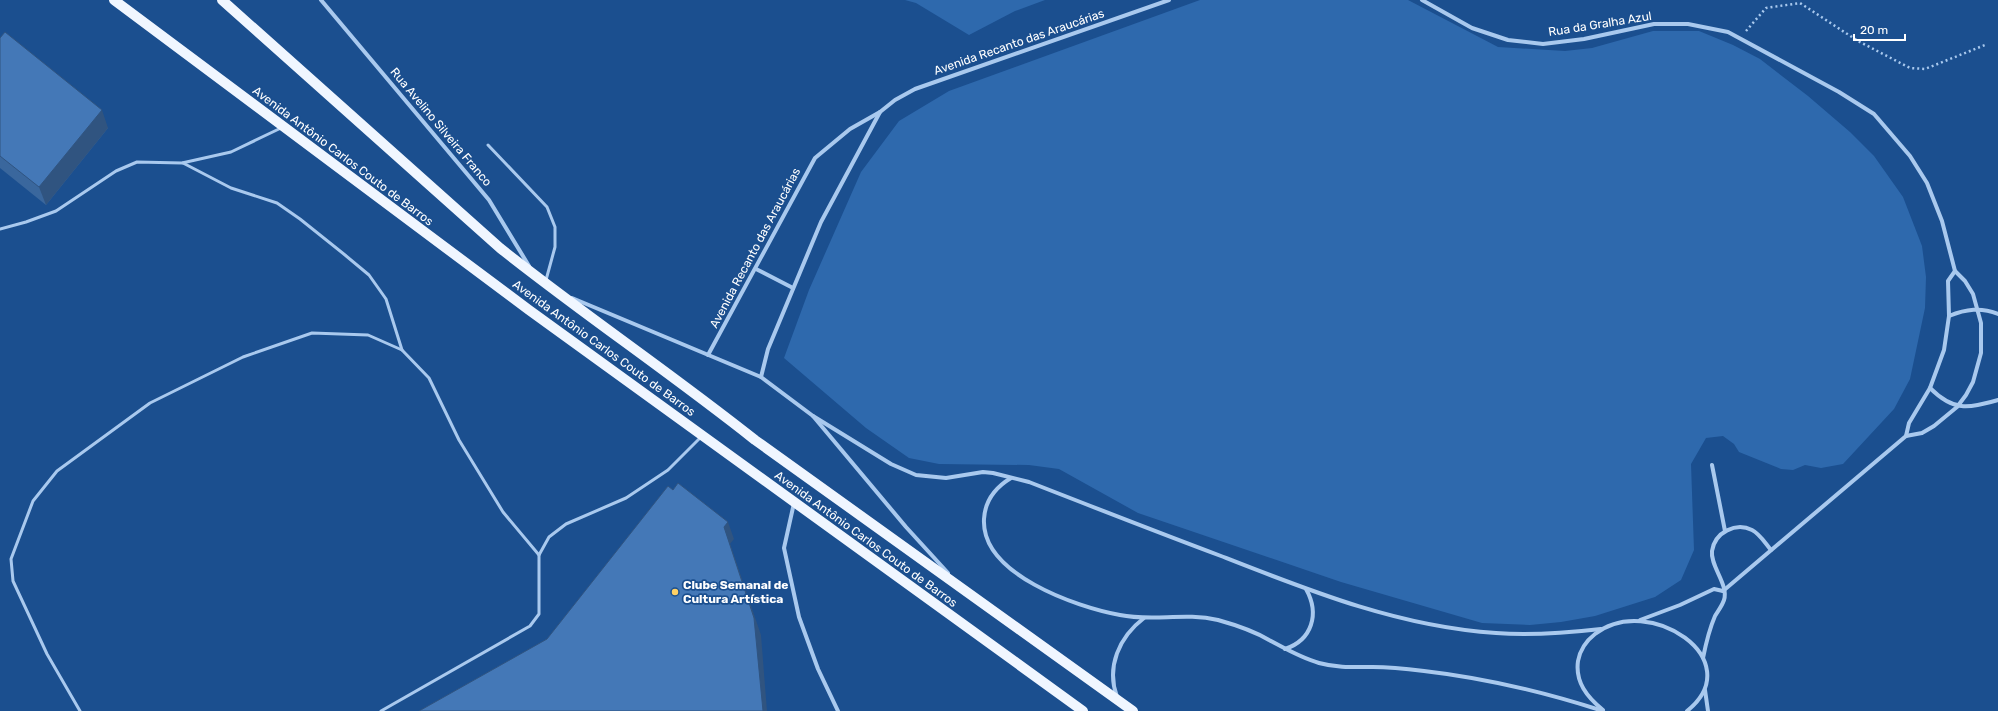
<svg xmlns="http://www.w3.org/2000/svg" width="1998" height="711" viewBox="0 0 1998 711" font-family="Rubik,sans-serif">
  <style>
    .green { fill: #2e69ad }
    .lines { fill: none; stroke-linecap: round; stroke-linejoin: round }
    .path { stroke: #a9c9ee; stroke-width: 2.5; stroke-dasharray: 2 3; stroke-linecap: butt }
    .service { stroke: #a9c9ee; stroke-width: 3 }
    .minor { stroke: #a9c9ee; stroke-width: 4 }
    .primary { stroke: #f0f6ff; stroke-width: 10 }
    .wall { fill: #3a679d }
    .shaded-wall { fill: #305480 }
    .building { fill: #4478b7; stroke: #305480 }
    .poi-dot { fill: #ffd166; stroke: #1b4f8f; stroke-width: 1.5 }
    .labels { text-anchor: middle; stroke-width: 3.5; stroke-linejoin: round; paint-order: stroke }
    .street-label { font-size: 12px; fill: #fff; stroke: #1b4f8f }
    .poi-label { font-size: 12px; font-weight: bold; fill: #fff; stroke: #1b4f8f; text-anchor: start }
  </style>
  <rect width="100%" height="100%" fill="#1b4f8f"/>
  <g class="green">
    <polygon points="905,0 1045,0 1015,11 969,35 916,3"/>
    <polygon points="1200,0 1408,0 1498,47 1565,51 1592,48 1653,31 1699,31 1733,45 1760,59 1808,96 1850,132 1874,156 1903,197 1922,246 1926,277 1925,308 1910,379 1894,409 1843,464 1821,468 1805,465 1793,470 1781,469 1739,452 1734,444 1723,436 1706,438 1691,464 1694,550 1681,580 1655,597 1595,616 1561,622 1530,625 1482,623 1341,582 1138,513 1059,469 1029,465 939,464 909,458 866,428 784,358 809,290 861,172 899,121 949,91"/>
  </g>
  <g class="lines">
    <polyline class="path" points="1746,31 1766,8 1800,3 1858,41 1910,68 1925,69 1985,45"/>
    <g class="service">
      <polyline points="488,145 547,207 555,227 555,247 546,280"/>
      <polyline points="183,163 231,188 277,203 300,219 345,255 369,275 386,299 402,350"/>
      <polyline points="0,229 26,222 56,211 116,171 137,162 182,163 231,152 281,128"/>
      <polyline points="80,711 47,654 13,581 11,559 33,501 57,471 150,403 243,357 312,333 368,335 402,350 429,378 459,440 503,512 539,555"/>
      <polyline points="381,711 530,626 539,614 539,555 549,537 566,524 626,498 668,470 701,437"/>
    </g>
    <g class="minor">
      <polyline points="321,0 489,200 529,266"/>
      <polyline points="1422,0 1472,28 1508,40 1543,44 1584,39 1654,24 1688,24 1728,32 1839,92 1874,114 1910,156 1927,183 1942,221 1955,271 1965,281 1973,294 1981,323 1981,353 1973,382 1966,395 1957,407 1934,426 1922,433 1906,436 1723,591"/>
      <polyline points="756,269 793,288"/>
      <polyline points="572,298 761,377 813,416 906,527 948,573"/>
      <path d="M1949,316C1966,309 1981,307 1998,314"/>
      <polyline points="708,355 815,158 850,129 880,112 895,100 915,89 1169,0"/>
      <polyline points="761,377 768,349 821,222 880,112"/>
      <path d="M1930,388C1954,412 1968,408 1998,400"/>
      <path d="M813,416L891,464L916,475L946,478L983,472L993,473L1029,482C1093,507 1157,532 1221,556C1310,591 1400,627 1496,633C1532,636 1566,633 1601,629"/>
      <polyline points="1906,436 1909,423 1930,388 1944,350 1949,316 1948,281 1955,271"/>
      <polyline points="1712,465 1725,531"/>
      <path d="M1011,478C996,487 985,501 984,519C981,574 1076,607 1120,615C1153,622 1184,612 1218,620C1236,625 1254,631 1269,640C1286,649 1301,658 1319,663C1337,668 1355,667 1373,667C1390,667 1408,669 1424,671C1485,678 1544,692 1603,711"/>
      <polyline points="794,503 784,548 799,617 818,669 838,711"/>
      <polyline points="1640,620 1680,605 1714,589 1723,591"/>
      <path d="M1285,649C1312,640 1320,614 1306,589"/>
      <path d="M1703,658C1706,643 1709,630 1715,616C1718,611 1722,606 1724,600C1729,585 1710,566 1712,551C1715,532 1736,522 1752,530C1760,534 1765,543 1771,550"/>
      <polyline points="1705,690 1708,711"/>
      <path d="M1117,697C1106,667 1119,637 1144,618"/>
      <path d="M1603,710C1587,697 1575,682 1578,661C1580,650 1586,641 1595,634C1648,592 1751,660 1687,711"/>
    </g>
    <g class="primary">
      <polyline points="114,0 529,310 1083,711"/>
      <path d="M222,0L500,248C583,314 672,374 755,440L1133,711"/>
    </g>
  </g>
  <polygon class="wall" points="0,38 108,128 46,205 0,168"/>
  <g class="shaded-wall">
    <polygon points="102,110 108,128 46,205 39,187"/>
    <polygon points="728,522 734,539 730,544 761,635 767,711 763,711 724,527"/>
  </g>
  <g class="building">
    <polygon points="5,32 102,110 39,187 0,156 0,38"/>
    <polygon points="678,483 728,522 724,527 754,618 763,711 419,711 547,639 668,486 673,490"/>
  </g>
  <circle class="poi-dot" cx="675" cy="592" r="4"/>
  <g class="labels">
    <g class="street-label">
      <text transform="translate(1600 24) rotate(-9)" y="4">Rua da Gralha Azul</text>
      <text transform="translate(1019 42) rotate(-19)" y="4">Avenida Recanto das Araucárias</text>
      <text transform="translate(441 127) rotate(50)" y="4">Rua Avelino Silveira Franco</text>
      <text transform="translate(343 156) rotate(37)" y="4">Avenida Antônio Carlos Couto de Barros</text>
      <text transform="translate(755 248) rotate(-62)" y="4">Avenida Recanto das Araucárias</text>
      <text transform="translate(604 348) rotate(36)" y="4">Avenida Antônio Carlos Couto de Barros</text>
      <text transform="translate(866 539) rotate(36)" y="4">Avenida Antônio Carlos Couto de Barros</text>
    </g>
    <g class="poi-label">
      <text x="683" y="589">Clube Semanal de<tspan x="683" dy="14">Cultura Artística</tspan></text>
    </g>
  </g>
  <path d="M1854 34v6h51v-6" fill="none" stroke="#ffffff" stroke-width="2"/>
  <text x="1860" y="34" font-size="12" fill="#ffffff" stroke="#1b4f8f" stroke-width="3" paint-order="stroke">20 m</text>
</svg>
